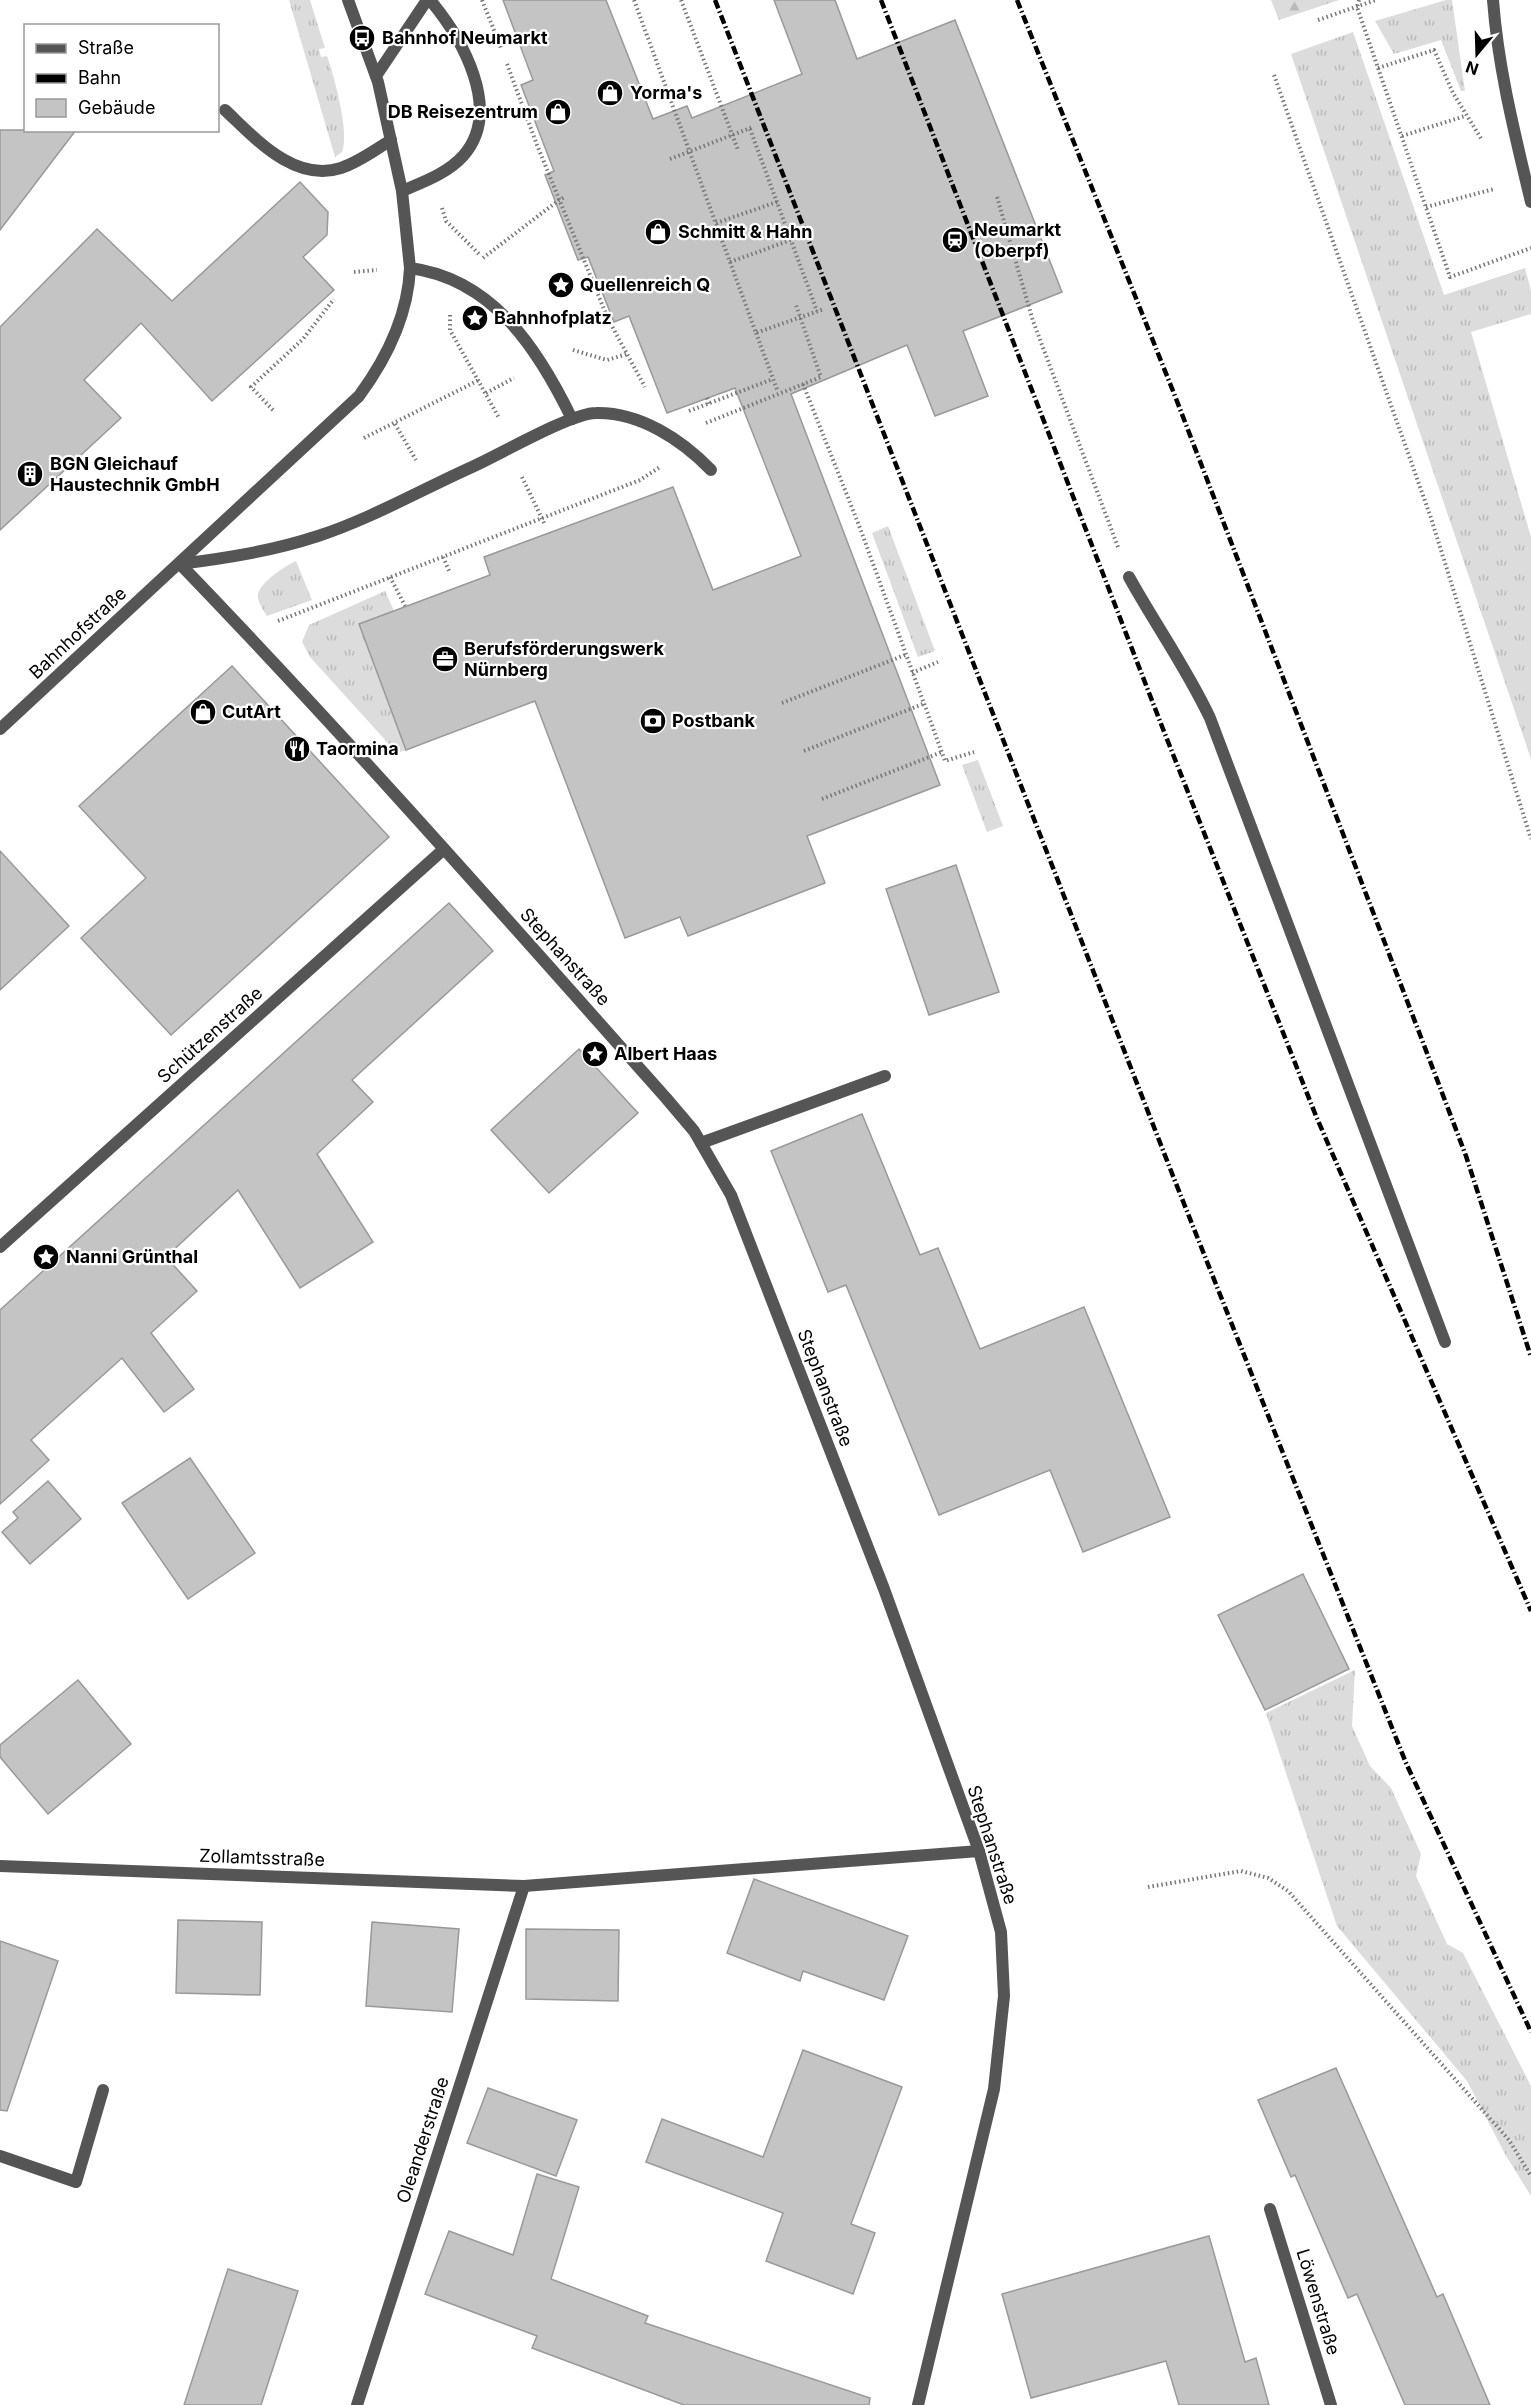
<svg xmlns="http://www.w3.org/2000/svg" width="1531" height="2405" viewBox="0 0 1531 2405" font-family="Inter,sans-serif">
  <style>
    .grass { fill: url(#grass-tufts) }
    .forest { fill: url(#forest-firs) }
    .building { fill: #c4c4c4; stroke: #999; stroke-width: 1.5 }
    .lines { fill: none; stroke-linecap: round; stroke-linejoin: round }
    .path { stroke: #777; stroke-width: 4; stroke-dasharray: 1.5 3; stroke-linecap: butt }
    .service { stroke: #555; stroke-width: 12 }
    .minor { stroke: #555; stroke-width: 12 }
    .rail { stroke: #000; stroke-width: 4.5; stroke-dasharray: 9 3 1.5 3; stroke-linecap: butt }
    .labels { text-anchor: middle; stroke-width: 4.5; stroke-linejoin: round; paint-order: stroke }
    .poi-label { font-size: 18px; font-weight: bold; fill: #000; stroke: #fff; text-anchor: start }
    .street-label { font-size: 18px; fill: #000; stroke: #fff }
  </style>
  <defs>
    <pattern id="grass-tufts" width="24" height="20" patternUnits="userSpaceOnUse" patternTransform="scale(1.5)"><rect width="24" height="20" fill="#dcdcdc"/><path d="M3 7l-1-3M5 7V3M7 7l1-3M15 17l-1-3M17 17v-4M19 17l1-3" fill="none" stroke="#bbb"/></pattern>
    <pattern id="forest-firs" width="22" height="20" patternUnits="userSpaceOnUse" patternTransform="scale(1.5)"><rect width="22" height="20" fill="#dcdcdc"/><path d="M5 1l3.5 6h-7zM16 11l3.5 6h-7z" fill="#bbb"/></pattern>
  </defs>
  <rect width="100%" height="100%" fill="#fff"/>
  <g class="grass">
    <path d="M289,0H310L325,48L319,49L321,57L327,56C334,76 350,133 342,152L335,157Z"/>
    <polygon points="1446,0 1452,0 1465,91 1461,91 1441,40 1394,54 1375,21"/>
    <polygon points="1353,32 1444,295 1525,268 1531,291 1531,314 1471,332 1531,537 1531,759 1291,54"/>
    <polygon points="888,526 935,651 918,657 872,533"/>
    <path d="M296,561L312,600L267,616C264,611 259,604 258,598C255,585 285,566 296,561Z"/>
    <polygon points="385,591 394,611 359,624 406,750 397,753 310,657 302,642 309,625"/>
    <polygon points="978,760 1003,826 987,832 962,765"/>
    <polygon points="1355,1670 1352,1726 1370,1766 1391,1788 1421,1854 1416,1876 1447,1944 1463,1953 1531,2086 1531,2196 1505,2154 1467,2081 1337,1926 1266,1713"/>
  </g>
  <polygon class="forest" points="1271,0 1339,0 1279,20"/>
  <g class="building">
    <polygon points="503,0 606,0 653,119 687,106 692,118 802,74 774,0 835,0 857,59 955,20 1062,292 963,331 988,396 935,416 907,345 791,394 940,785 807,836 825,883 688,936 680,917 625,938 535,701 406,750 359,624 490,575 484,557 673,487 713,590 801,556 735,388 667,413 629,316 614,322 588,257 578,260 545,175 554,171 521,85 533,80"/>
    <polygon points="0,130 76,130 0,230"/>
    <polygon points="300,182 328,212 327,235 303,257 334,290 212,401 141,323 84,380 121,418 0,530 0,327 97,229 172,301"/>
    <polygon points="232,666 389,837 171,1035 81,938 146,878 79,806"/>
    <polygon points="0,851 69,926 0,990"/>
    <polygon points="956,865 999,992 929,1015 886,889"/>
    <polygon points="449,903 493,951 352,1080 373,1102 317,1154 373,1242 300,1288 238,1190 166,1257 197,1291 151,1333 194,1389 164,1412 122,1358 31,1440 49,1460 0,1504 0,1310"/>
    <polygon points="579,1049 638,1113 549,1193 491,1130"/>
    <polygon points="862,1114 920,1255 938,1248 980,1349 1084,1307 1170,1517 1083,1552 1050,1470 939,1515 846,1285 828,1292 771,1151"/>
    <polygon points="190,1458 255,1553 188,1599 122,1503"/>
    <polygon points="48,1481 81,1519 30,1564 2,1532 18,1518 13,1512"/>
    <polygon points="1303,1574 1349,1669 1265,1710 1218,1615"/>
    <polygon points="78,1680 131,1744 48,1814 0,1757 0,1745"/>
    <polygon points="754,1879 908,1936 884,2000 803,1971 800,1981 727,1953"/>
    <polygon points="178,1920 262,1922 260,1995 176,1993"/>
    <polygon points="372,1922 459,1929 452,2012 366,2006"/>
    <polygon points="526,1929 619,1930 618,2001 526,1999"/>
    <polygon points="0,1941 58,1961 7,2111 0,2110"/>
    <polygon points="803,2050 902,2087 851,2224 875,2233 853,2294 766,2261 783,2213 646,2162 662,2119 763,2157"/>
    <polygon points="1336,2068 1437,2297 1443,2294 1490,2405 1405,2405 1357,2294 1348,2298 1295,2175 1291,2177 1258,2100"/>
    <polygon points="488,2088 577,2120 556,2176 467,2143"/>
    <polygon points="537,2174 579,2187 551,2279 648,2316 645,2323 870,2398 869,2405 684,2405 532,2348 537,2336 425,2294 449,2231 513,2255"/>
    <polygon points="1209,2236 1245,2362 1256,2358 1269,2405 1179,2405 1166,2361 1031,2398 1002,2294"/>
    <polygon points="228,2269 298,2291 261,2405 184,2405"/>
  </g>
  <g class="lines">
    <g class="path">
      <polyline points="482,0 501,48"/>
      <polyline points="634,0 756,333 824,309"/>
      <polyline points="681,0 738,150"/>
      <polyline points="1359,0 1357,7 1450,277 1531,248"/>
      <polyline points="1318,20 1376,0"/>
      <polyline points="507,64 537,145 608,319 645,387"/>
      <polyline points="1378,68 1434,50 1453,93 1482,140"/>
      <polyline points="1274,75 1431,518 1531,839"/>
      <polyline points="750,129 817,311"/>
      <polyline points="1402,136 1465,116"/>
      <polyline points="670,159 753,127"/>
      <polyline points="997,197 1033,321 1118,547"/>
      <polyline points="1426,207 1494,189"/>
      <polyline points="442,208 446,221 480,255"/>
      <polyline points="716,223 777,202"/>
      <polyline points="483,258 559,200 565,197"/>
      <polyline points="730,262 791,240"/>
      <polyline points="354,272 377,270"/>
      <polyline points="450,315 450,330 499,418"/>
      <polyline points="756,333 778,392"/>
      <polyline points="573,350 607,360 627,354"/>
      <polyline points="803,384 860,528 945,761 974,752"/>
      <polyline points="486,393 514,378"/>
      <polyline points="707,398 709,404"/>
      <polyline points="273,410 251,387 303,339 334,299"/>
      <polyline points="689,411 773,379"/>
      <polyline points="706,423 821,377 796,305"/>
      <polyline points="395,424 416,460"/>
      <polyline points="364,438 479,380"/>
      <polyline points="522,477 545,525"/>
      <polyline points="443,557 450,573"/>
      <polyline points="390,577 405,606"/>
      <polyline points="278,621 640,480 660,467"/>
      <polyline points="912,673 938,662"/>
      <polyline points="782,703 905,655"/>
      <polyline points="804,751 923,704"/>
      <polyline points="822,799 942,752"/>
      <polyline points="1148,1887 1241,1871 1268,1878 1288,1891 1509,2140 1531,2176"/>
    </g>
    <g class="service">
      <path d="M348,0L378,82L402,191L410,268C493,279 538,349 572,419"/>
      <polyline points="376,76 427,0"/>
      <path d="M225,110C255,138 294,183 341,168C359,162 375,150 391,140"/>
      <path d="M402,191C423,182 448,173 463,156C504,110 461,37 430,0"/>
      <path d="M180,564C227,558 272,551 318,536C370,519 421,490 472,467C499,455 571,413 596,413C640,412 682,440 711,470"/>
      <path d="M1129,577C1155,624 1187,669 1210,718L1445,1342"/>
      <polyline points="701,1143 885,1076"/>
      <polyline points="524,1886 979,1851"/>
      <polyline points="0,2156 76,2182 103,2090"/>
    </g>
    <g class="minor">
      <path d="M1493,0C1498,68 1515,135 1531,202"/>
      <path d="M180,564C347,737 506,918 666,1098L694,1131L731,1195L884,1589L979,1851L1001,1932L1004,1996L994,2089L918,2405"/>
      <path d="M0,729L359,396C387,358 408,315 410,268"/>
      <polyline points="0,1247 444,849"/>
      <polyline points="0,1866 524,1886 357,2405"/>
      <polyline points="1270,2209 1331,2405"/>
    </g>
    <g class="rail">
      <polyline points="715,0 1173,1176 1406,1763 1531,2032"/>
      <polyline points="881,0 1163,729 1316,1116 1531,1611"/>
      <polyline points="1017,0 1175,396 1419,1032 1466,1156 1531,1357"/>
    </g>
  </g>
  <defs>
    <symbol id="bus-disc" viewBox="-11 -11 22 22"><circle r="9.5" fill="#000" stroke="#fff"/><path d="M-5-6H5V4H4V6H2V4H-2V6H-4V4H-5ZM-3.5-4V0h7V-4ZM-3.5 1.2v1.5H-2V1.2ZM2 1.2v1.5H3.5V1.2Z" fill="#fff"/></symbol>
    <symbol id="shop-disc" viewBox="-11 -11 22 22"><circle r="9.5" fill="#000" stroke="#fff"/><path d="M-5-2.5h2.3a2.7 3.5 0 0 1 5.4 0H5L5.5 6h-11ZM-1.5-2.5h3a1.5 2.3 0 0 0-3 0Z" fill="#fff"/></symbol>
    <symbol id="station-disc" viewBox="-11 -11 22 22"><circle r="9.5" fill="#000" stroke="#fff"/><path d="M-3-6H3Q5-6 5-4V2Q5 4 3 4L4.5 6H3L1.5 4h-3L-3 6H-4.5L-3 4Q-5 4-5 2V-4Q-5-6-3-6ZM-3.5-4v3h7v-3ZM-3.5 1v1.5H-2V1ZM2 1v1.5H3.5V1Z" fill="#fff"/></symbol>
    <symbol id="sight-disc" viewBox="-11 -11 22 22"><circle r="9.5" fill="#000" stroke="#fff"/><path d="M0-6L1.8-2.2L6-1.7L2.9 1.2L3.7 5.4L0 3.3L-3.7 5.4L-2.9 1.2L-6-1.7L-1.8-2.2Z" fill="#fff"/></symbol>
    <symbol id="building-disc" viewBox="-11 -11 22 22"><circle r="9.5" fill="#000" stroke="#fff"/><path d="M-4-6H4V6H1V3H-1V6H-4ZM-2.5-4.3h1.7v1.8h-1.7ZM.8-4.3h1.7v1.8H.8ZM-2.5-1h1.7V.8h-1.7ZM.8-1h1.7V.8H.8Z" fill="#fff"/></symbol>
    <symbol id="office-disc" viewBox="-11 -11 22 22"><circle r="9.5" fill="#000" stroke="#fff"/><path d="M-6-3h4V-5.5h4V-3h4V5H-6ZM-1-4.5V-3h2v-1.5ZM-6 0V1H6V0Z" fill="#fff"/></symbol>
    <symbol id="bank-disc" viewBox="-11 -11 22 22"><circle r="9.5" fill="#000" stroke="#fff"/><path d="M-6-4H6V4H-6ZM0-2.3a2.3 2.3 0 1 0 0 4.6a2.3 2.3 0 1 0 0-4.6Z" fill="#fff"/></symbol>
    <symbol id="restaurant-disc" viewBox="-11 -11 22 22"><circle r="9.5" fill="#000" stroke="#fff"/><path d="M-5-6h1v4h1v-4h1v4h1v-4h1v5L-1.5 .5V6h-2V.5L-5-1ZM5-6V6H3V1.5H1.5Q1.5-4 5-6Z" fill="#fff"/></symbol>
  </defs>
  <g fill-rule="evenodd">
    <use href="#bus-disc" x="347" y="23" width="30" height="30"/>
    <use href="#shop-disc" x="595" y="78" width="30" height="30"/>
    <use href="#shop-disc" x="543" y="97" width="30" height="30"/>
    <use href="#shop-disc" x="643" y="217" width="30" height="30"/>
    <use href="#station-disc" x="940" y="225" width="30" height="30"/>
    <use href="#sight-disc" x="546" y="270" width="30" height="30"/>
    <use href="#sight-disc" x="460" y="303" width="30" height="30"/>
    <use href="#building-disc" x="15" y="459" width="30" height="30"/>
    <use href="#office-disc" x="430" y="644" width="30" height="30"/>
    <use href="#shop-disc" x="188" y="697" width="30" height="30"/>
    <use href="#bank-disc" x="638" y="706" width="30" height="30"/>
    <use href="#restaurant-disc" x="282" y="734" width="30" height="30"/>
    <use href="#sight-disc" x="580" y="1039" width="30" height="30"/>
    <use href="#sight-disc" x="31" y="1242" width="30" height="30"/>
  </g>
  <g class="labels">
    <g class="poi-label">
      <text x="382" y="44">Bahnhof Neumarkt</text>
      <text x="630" y="99">Yorma's</text>
      <text x="538" y="118" text-anchor="end">DB Reisezentrum</text>
      <text x="974" y="236">Neumarkt<tspan x="974" dy="21">(Oberpf)</tspan></text>
      <text x="678" y="238">Schmitt &amp; Hahn</text>
      <text x="580" y="291">Quellenreich Q</text>
      <text x="494" y="324">Bahnhofplatz</text>
      <text x="50" y="470">BGN Gleichauf<tspan x="50" dy="21">Haustechnik GmbH</tspan></text>
      <text x="464" y="655">Berufsförderungswerk<tspan x="464" dy="21">Nürnberg</tspan></text>
      <text x="222" y="718">CutArt</text>
      <text x="672" y="727">Postbank</text>
      <text x="316" y="755">Taormina</text>
      <text x="614" y="1060">Albert Haas</text>
      <text x="66" y="1263">Nanni Grünthal</text>
    </g>
    <g class="street-label">
      <text transform="translate(78 633) rotate(-43)" y="6">Bahnhofstraße</text>
      <text transform="translate(565 957) rotate(48)" y="6">Stephanstraße</text>
      <text transform="translate(210 1035) rotate(-42)" y="6">Schützenstraße</text>
      <text transform="translate(825 1388) rotate(69)" y="6">Stephanstraße</text>
      <text transform="translate(992 1845) rotate(72)" y="6">Stephanstraße</text>
      <text transform="translate(262 1858) rotate(2)" y="6">Zollamtsstraße</text>
      <text transform="translate(423 2140) rotate(-72)" y="6">Oleanderstraße</text>
      <text transform="translate(1318 2302) rotate(73)" y="6">Löwenstraße</text>
    </g>
  </g>
  <rect x="24" y="24" width="195" height="108" fill="#ffffff" stroke="#999999" stroke-width="1.5"/>
  <rect x="36" y="44" width="30" height="9" fill="#555555" stroke="#999999" stroke-width="1.5"/>
  <text x="78" y="54" font-size="18" fill="#000000">Straße</text>
  <rect x="36" y="74" width="30" height="9" fill="#000000" stroke="#999999" stroke-width="1.5"/>
  <text x="78" y="84" font-size="18" fill="#000000">Bahn</text>
  <rect x="36" y="99" width="30" height="18" fill="#c4c4c4" stroke="#999999" stroke-width="1.5"/>
  <text x="78" y="114" font-size="18" fill="#000000">Gebäude</text>
  <g transform="translate(1477 54) rotate(199)" stroke="#ffffff" stroke-width="4.5" paint-order="stroke">
  <path d="M0-4.5L10 22L0 15L-10 22Z" fill="#000000"/>
  <text y="-9" font-size="16" font-weight="bold" text-anchor="middle" fill="#000000">N</text>
  </g>
</svg>
